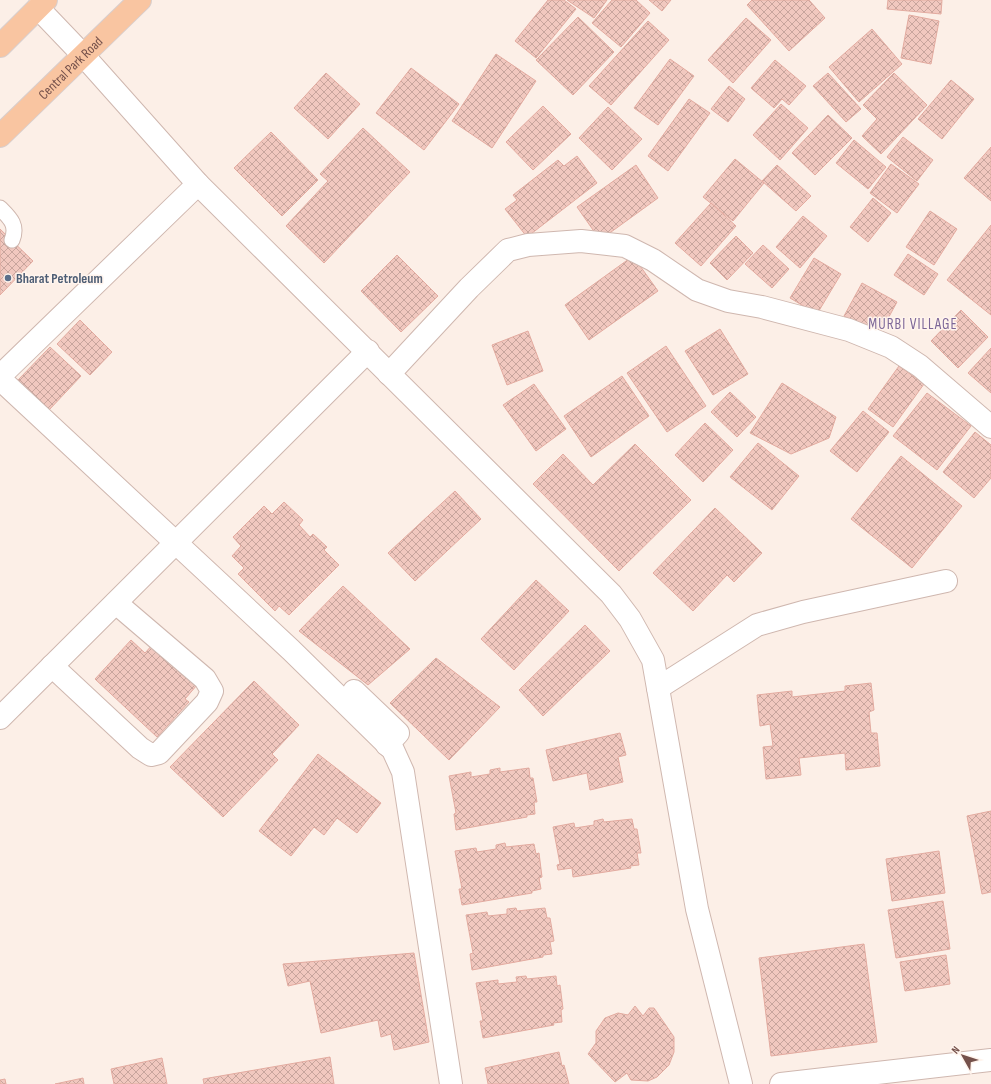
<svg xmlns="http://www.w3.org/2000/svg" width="991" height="1084" viewBox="0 0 991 1084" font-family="'Sofia Sans Condensed',sans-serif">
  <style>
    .building { fill: url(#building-cross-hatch); stroke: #e3aba0 }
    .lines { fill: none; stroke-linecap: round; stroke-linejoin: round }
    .service-casing { stroke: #cfb7af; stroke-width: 17 }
    .minor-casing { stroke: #cfb7af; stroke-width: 24 }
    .primary-casing { stroke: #d8cecd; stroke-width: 24 }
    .service { stroke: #fff; stroke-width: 15 }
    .minor { stroke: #fff; stroke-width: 22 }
    .primary { stroke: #f9c5a1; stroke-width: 22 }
    .service-dot { fill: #5c6f8a; stroke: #fff4ed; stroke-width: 1.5 }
    .labels { text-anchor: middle; stroke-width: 3; stroke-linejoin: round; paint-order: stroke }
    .street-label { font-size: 14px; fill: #75514b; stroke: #fff4ed }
    .service-label { font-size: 14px; font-weight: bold; fill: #4e5e75; stroke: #fff4ed; text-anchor: start }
    .neighbourhood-label { font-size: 15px; letter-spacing: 1px; fill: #7d6798; stroke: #fff4ed }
  </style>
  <defs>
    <pattern id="building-cross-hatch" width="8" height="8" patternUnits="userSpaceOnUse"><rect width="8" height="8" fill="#f1c8bf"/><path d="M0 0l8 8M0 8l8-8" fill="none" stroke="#c8a59d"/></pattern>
  </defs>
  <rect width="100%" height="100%" fill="#fcefe7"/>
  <g class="building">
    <polygon points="548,0 564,0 576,9 536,58 515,41"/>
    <polygon points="567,0 607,0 594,18"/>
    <polygon points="612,0 636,0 650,13 621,47 592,23"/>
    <polygon points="649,0 671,0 662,11"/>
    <polygon points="752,0 809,0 825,18 789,51 747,5"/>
    <polygon points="888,0 942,0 941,14 887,9"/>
    <polygon points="909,15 939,21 931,64 901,58"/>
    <polygon points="578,17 614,52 573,95 536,60"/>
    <polygon points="746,18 771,40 733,83 708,60"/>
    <polygon points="648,21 669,40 611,105 589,86"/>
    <polygon points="872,29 902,64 859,102 829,67"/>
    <polygon points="496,54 536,81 492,148 452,121"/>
    <polygon points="670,59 694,76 658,125 634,108"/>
    <polygon points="775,60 806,86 789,105 782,99 774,108 751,88"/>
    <polygon points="411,68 459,104 424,150 376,113"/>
    <polygon points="326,73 360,104 328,139 294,108"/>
    <polygon points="828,73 861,109 846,122 813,86"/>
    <polygon points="894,73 927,105 881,154 862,136 877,119 863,105"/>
    <polygon points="951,80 974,99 942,139 918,119"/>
    <polygon points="729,86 745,99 728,122 711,109"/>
    <polygon points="689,99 710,113 668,171 648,156"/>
    <polygon points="781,104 808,128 780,160 753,135"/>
    <polygon points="543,106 571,134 533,170 506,142"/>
    <polygon points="608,107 642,139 612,170 579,138"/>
    <polygon points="828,115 852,138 815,175 792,153"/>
    <polygon points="363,128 410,172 324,263 286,226 328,181 320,174"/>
    <polygon points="271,132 318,180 282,216 234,168"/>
    <polygon points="903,137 933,160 917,181 887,157"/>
    <polygon points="854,140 886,167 868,189 836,163"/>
    <polygon points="991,147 991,201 964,178"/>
    <polygon points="577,156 597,183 527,237 505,209 517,200 513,195 558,160 564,166"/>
    <polygon points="735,159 764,183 733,221 703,197"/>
    <polygon points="891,164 919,184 897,213 870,193"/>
    <polygon points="636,165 658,198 600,240 577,207"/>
    <polygon points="777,165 811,196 796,211 762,181"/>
    <polygon points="873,198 891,213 868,242 850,227"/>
    <polygon points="711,203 736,226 701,266 675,243"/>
    <polygon points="930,211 957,229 934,265 906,247"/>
    <polygon points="803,216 827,236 800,268 776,247"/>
    <polygon points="991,225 991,315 947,280"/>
    <polygon points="0,229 33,261 0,295"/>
    <polygon points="736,236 753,253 727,280 710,263"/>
    <polygon points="763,245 789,269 772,288 745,264"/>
    <polygon points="908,254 938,274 924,295 894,275"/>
    <polygon points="397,255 438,296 401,332 361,291"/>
    <polygon points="633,256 658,291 589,340 565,305"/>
    <polygon points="814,258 841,274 817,314 790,298"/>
    <polygon points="862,283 897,302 879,335 844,316"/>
    <polygon points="961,310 988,337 958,368 931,341"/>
    <polygon points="80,320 112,352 90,375 57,344"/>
    <polygon points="720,329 748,374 713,395 685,351"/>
    <polygon points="528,331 543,371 507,385 492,345"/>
    <polygon points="666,346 706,406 667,432 627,373"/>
    <polygon points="50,347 81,376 49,410 18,380"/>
    <polygon points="991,348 991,393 968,373"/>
    <polygon points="899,366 924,384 893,427 868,409"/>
    <polygon points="622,376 649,416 591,457 564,416"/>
    <polygon points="782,383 836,417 829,438 791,454 750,433"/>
    <polygon points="534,384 566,429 536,451 503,405"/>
    <polygon points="730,392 756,417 737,437 711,412"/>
    <polygon points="927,393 971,426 937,470 893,436"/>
    <polygon points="863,411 889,432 857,472 830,451"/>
    <polygon points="705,423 733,450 703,482 675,455"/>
    <polygon points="975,432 991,445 991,478 974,498 943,472"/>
    <polygon points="758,443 799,476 772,510 730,477"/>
    <polygon points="635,444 691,500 619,571 533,484 563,454 593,485"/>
    <polygon points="901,456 962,506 912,568 851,519"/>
    <polygon points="455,491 481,519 415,581 388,553"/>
    <polygon points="284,502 303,520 299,525 310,537 313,534 327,547 324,550 339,565 289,615 279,606 275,611 238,574 244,568 232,556 241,546 233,537 264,506 272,514"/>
    <polygon points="715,508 762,553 734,582 727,575 693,611 653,573"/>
    <polygon points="536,580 569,611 514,670 481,639"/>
    <polygon points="343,586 410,649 368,685 299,631"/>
    <polygon points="585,625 610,651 543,716 519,690"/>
    <polygon points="131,640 145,653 153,644 197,685 185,699 189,702 157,737 95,679"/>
    <polygon points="436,658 500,707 449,760 390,703"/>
    <polygon points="254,681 299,725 272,754 278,760 223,817 170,767"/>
    <polygon points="871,683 874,710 869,712 871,733 877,733 880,766 846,770 845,753 799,758 801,775 766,779 763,747 773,746 770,724 760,726 757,695 792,691 792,697 845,691 845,686"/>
    <polygon points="620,733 626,755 618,757 623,782 590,790 587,773 553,781 546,750"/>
    <polygon points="318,754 381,803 357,833 337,818 324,835 314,827 291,856 259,831"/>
    <polygon points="500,768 500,772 529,768 530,778 533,778 537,802 534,802 535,814 527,815 527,817 456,830 454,814 456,813 449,776 471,772 471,777 490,774 490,770"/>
    <polygon points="991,811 991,892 982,894 967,816"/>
    <polygon points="603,819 604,822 632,819 634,829 637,829 641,853 637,853 639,865 630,866 631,868 573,877 572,868 558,870 557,865 560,864 553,827 574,823 575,828 594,825 594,821"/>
    <polygon points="505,843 506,847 534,844 536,854 539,853 542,877 539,878 541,889 532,891 532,893 462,905 459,889 462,889 455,851 476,848 477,852 496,849 496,845"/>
    <polygon points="939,851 945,893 892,901 886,859"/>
    <polygon points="943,901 950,949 896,958 888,910"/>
    <polygon points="516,908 517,911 545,908 547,918 550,918 554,941 550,942 552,954 543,955 543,957 472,970 470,954 473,953 466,915 487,912 488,916 507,914 507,909"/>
    <polygon points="864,944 877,1042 771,1056 759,958"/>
    <polygon points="414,953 429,1042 394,1050 391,1034 381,1037 378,1020 321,1033 310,981 288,986 283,964"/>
    <polygon points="946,955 950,984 905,991 900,962"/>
    <polygon points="526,976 527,979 556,976 557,986 560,985 563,1009 561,1010 562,1022 553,1023 554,1025 483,1038 480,1021 483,1021 476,983 498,980 498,984 517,982 516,977"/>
    <polygon points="635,1006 643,1016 649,1008 654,1008 674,1037 674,1052 669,1065 657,1077 648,1081 631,1080 627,1073 615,1082 588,1054 596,1043 596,1031 605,1018 618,1013 628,1015"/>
    <polygon points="559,1052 562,1066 564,1065 569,1084 488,1084 485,1068"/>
    <polygon points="330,1057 334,1084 204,1084 203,1079"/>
    <polygon points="162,1058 167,1084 114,1084 111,1069"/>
    <polygon points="83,1078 84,1084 55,1084"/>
    <polygon points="5,1079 6,1084 0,1084 0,1080"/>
  </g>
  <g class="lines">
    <defs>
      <path id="service" d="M0,208C10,218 18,225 12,240"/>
      <g id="minor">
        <polyline points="38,8 83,55 198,184 611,594 630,619 653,660 697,909 741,1084"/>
        <polyline points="389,374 469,288 508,250 528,245 581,241 625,246 653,260 697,290 728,301 762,307 849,330 891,347 920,366 991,427"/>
        <polyline points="0,376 198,184"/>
        <polyline points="0,379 291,650 393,750 403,772 451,1084"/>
        <polyline points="52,666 140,748 151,755 159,753 207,702 212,691 205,679 116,603"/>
        <polyline points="658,688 757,625 803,612 946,581"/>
        <polyline points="354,691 398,733 387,745"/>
        <polyline points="0,718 368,351"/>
        <polyline points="781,1084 991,1060"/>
      </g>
      <g id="primary">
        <polyline points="0,46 46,0"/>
        <path id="s1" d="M0,136L140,0"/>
      </g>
    </defs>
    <use href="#service" class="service-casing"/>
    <use href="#minor" class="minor-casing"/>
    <use href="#primary" class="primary-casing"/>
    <use href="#service" class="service"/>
    <use href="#minor" class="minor"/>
    <use href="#primary" class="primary"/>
  </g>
  <circle class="service-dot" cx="8" cy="278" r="4"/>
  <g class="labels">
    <g class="street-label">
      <text dy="5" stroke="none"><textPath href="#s1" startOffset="98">Central Park Road</textPath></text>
    </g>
    <g class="service-label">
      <text x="16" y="283">Bharat Petroleum</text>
    </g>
    <g class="neighbourhood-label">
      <text x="913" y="329">MURBI VILLAGE</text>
    </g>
  </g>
  <g transform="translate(963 1056) rotate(309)" stroke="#fff4ed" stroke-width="3" paint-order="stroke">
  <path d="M0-3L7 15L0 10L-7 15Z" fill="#75514b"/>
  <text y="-6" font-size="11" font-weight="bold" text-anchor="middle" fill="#75514b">N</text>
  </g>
</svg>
